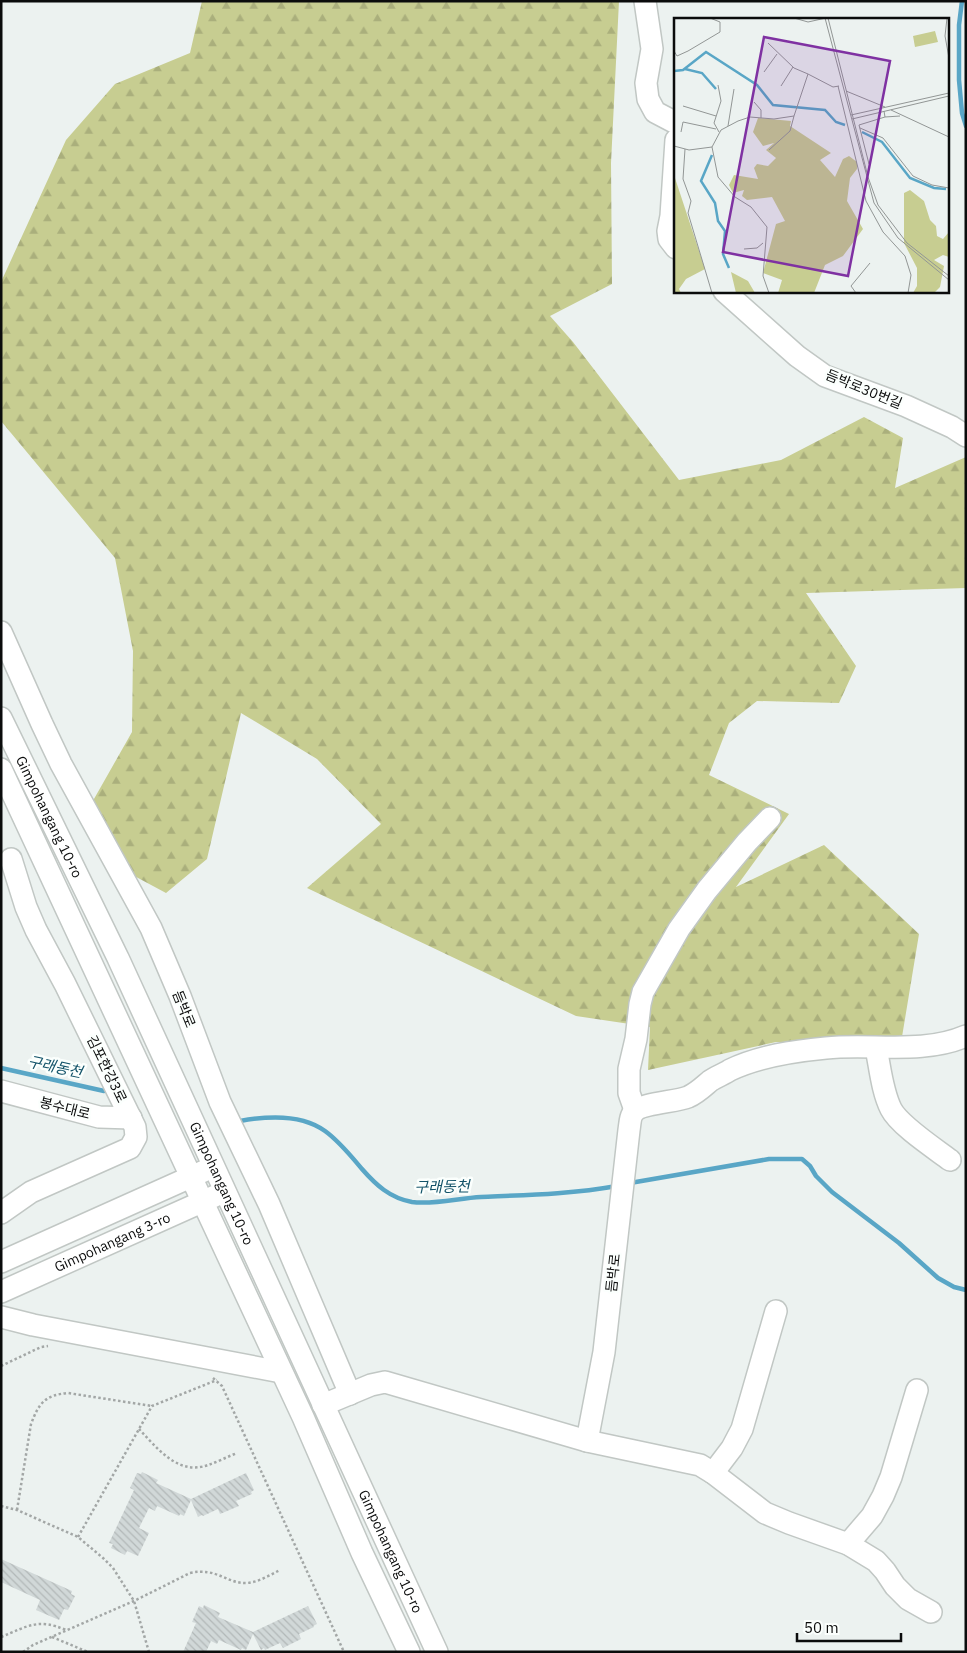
<svg xmlns="http://www.w3.org/2000/svg" width="967" height="1653" viewBox="0 0 967 1653" font-family="'IBM Plex Sans','Noto Sans KR',sans-serif">
  <style>
    .forest { fill: url(#forest-firs) }
    .lines { fill: none; stroke-linecap: round; stroke-linejoin: round }
    .stream { stroke: #59a6c6; stroke-width: 4.5 }
    .building { fill: url(#building-back-hatch) }
    .minor-casing { stroke: #c1c7c4; stroke-width: 24 }
    .path { stroke: #a3a7a6; stroke-width: 2.5; stroke-dasharray: 2.5 2.5; stroke-linecap: butt }
    .minor { stroke: #fff; stroke-width: 21 }
    .labels { text-anchor: middle; stroke-width: 5; stroke-linejoin: round; paint-order: stroke }
    .street-label { font-size: 14px; fill: #0b0c0c; stroke: #fbfffd }
    .water-label { font-size: 15px; font-style: italic; fill: #135369; stroke: #fbfffd }
    .inset-river { fill: none; stroke: #59a6c6; stroke-width: 2.5 }
    .inset-road { fill: none; stroke: #929695; stroke-width: 1 }
    .view { fill: #7f31a2; fill-opacity: 0.15; stroke: #7f31a2; stroke-width: 2.5 }
    .inset-edge { fill: none; stroke: #0b0c0c; stroke-width: 2.5 }
  </style>
  <defs>
    <pattern id="forest-firs" width="22" height="20" patternUnits="userSpaceOnUse" patternTransform="scale(1.25)"><rect width="22" height="20" fill="#c7cd91"/><path d="M5 1l3.5 6h-7zM16 11l3.5 6h-7z" fill="#aaaf7c"/></pattern>
    <pattern id="building-back-hatch" width="6" height="6" patternUnits="userSpaceOnUse" patternTransform="scale(1.25)"><rect width="6" height="6" fill="#d1d8d8"/><path d="M-1 5l2 2M0 0l6 6M5-1l2 2" fill="none" stroke="#b2b8b8"/></pattern>
  </defs>
  <rect width="100%" height="100%" fill="#ecf2f0"/>
  <polygon class="forest" points="202,1 619,1 611,163 612,284 550,316 573,342 679,480 781,460 864,417 903,438 895,488 966,457 966,588 806,593 856,666 839,703 757,701 729,723 709,775 789,814 736,887 824,845 919,934 901,1043 776,1042 648,1070 650,1027 576,1016 307,888 381,824 317,759 241,713 207,859 166,893 99,857 90,806 132,732 133,651 115,558 1,421 1,282 66,140 115,84 190,53"/>
  <g class="lines">
    <g class="stream">
      <polyline points="962,1 959,25 959,80 962,113 966,126"/>
      <polyline points="1,1068 104,1091"/>
      <path d="M240,1121C267,1116 302,1114 325,1131C339,1141 351,1156 362,1169C376,1185 390,1198 412,1202C434,1205 459,1198 481,1197C527,1195 572,1194 617,1186"/>
      <polyline points="630,1183 769,1159 802,1159 810,1166 816,1176 832,1192 899,1243 938,1278 954,1287 966,1290"/>
    </g>
  </g>
  <g class="building">
    <polygon points="142,1472 158,1480 156,1483 191,1499 246,1473 254,1490 251,1492 252,1494 236,1501 239,1506 220,1514 218,1509 203,1516 202,1515 198,1517 191,1500 184,1516 180,1514 179,1516 157,1506 155,1511 149,1508 139,1528 149,1533 138,1556 127,1551 125,1555 111,1548 113,1544 109,1543 134,1490 130,1488 137,1473 141,1474"/>
    <polygon points="1,1559 72,1591 71,1594 75,1596 68,1610 64,1609 59,1620 36,1610 40,1600 1,1582"/>
    <polygon points="204,1605 220,1613 218,1617 253,1632 308,1606 317,1624 313,1626 314,1627 299,1634 301,1639 283,1648 280,1643 265,1650 264,1648 261,1650 253,1634 246,1650 242,1648 241,1650 219,1640 217,1644 211,1641 206,1652 183,1652 196,1623 192,1622 199,1606 203,1608"/>
  </g>
  <g class="lines">
    <defs>
      <g id="minor">
        <polyline points="645,1 652,49 646,83 648,99 655,112 676,123"/>
        <polyline points="676,140 671,216 668,231 669,239 676,248"/>
        <polyline points="724,291 797,356 825,376 906,406 952,427 966,436"/>
        <polyline points="1,632 42,724 61,764 151,928 180,996 220,1102 269,1204 350,1394"/>
        <path id="s1" d="M1,718L118,958L437,1652"/>
        <polyline points="1,769 303,1417 362,1553 409,1652"/>
        <path d="M876,1048C880,1067 882,1091 891,1109C899,1125 934,1148 950,1160"/>
        <polyline points="1,1091 99,1117 131,1118"/>
        <polyline points="635,1110 629,1093 629,1069 636,1039 640,1004 643,992 679,929 707,890 747,842 770,818"/>
        <polyline points="1,1213 31,1192 130,1148 136,1137 135,1127 65,984 36,930 26,907 11,859"/>
        <polyline points="1,1262 204,1171"/>
        <path id="s2" d="M1,1292L215,1196"/>
        <polyline points="1,1317 33,1325 281,1372"/>
        <path d="M323,1405L371,1385L385,1382L587,1441L604,1352L629,1130C630,1124 630,1116 634,1112C641,1103 676,1102 688,1097C697,1093 703,1087 710,1081C716,1077 724,1074 730,1070C759,1056 794,1051 826,1048C871,1043 922,1055 966,1036"/>
        <polyline points="587,1441 700,1465 713,1473 765,1513 789,1523 848,1544 876,1561 885,1571 895,1586 908,1599 931,1612"/>
        <polyline points="713,1473 732,1448 742,1429 776,1311"/>
        <polyline points="848,1544 872,1516 883,1496 891,1477 917,1390"/>
      </g>
    </defs>
    <use href="#minor" class="minor-casing"/>
    <g class="path">
      <polyline points="1,1366 41,1347 48,1346"/>
      <polyline points="213,1378 222,1386 344,1652"/>
      <path d="M139,1429C157,1448 178,1476 208,1465C217,1462 227,1457 237,1453"/>
      <polyline points="1,1506 17,1510 78,1537 103,1558 113,1568 134,1601 149,1652"/>
      <path d="M17,1510L31,1424C39,1403 45,1395 68,1393L152,1406"/>
      <polyline points="78,1537 152,1406 217,1380"/>
      <path d="M1,1637C28,1626 38,1618 66,1630"/>
      <polyline points="52,1637 88,1652"/>
      <path d="M23,1652L33,1645L134,1601L190,1573C217,1567 227,1584 247,1583C259,1582 270,1575 280,1570"/>
    </g>
    <use href="#minor" class="minor"/>
  </g>
  <g class="labels">
    <g class="street-label">
      <text transform="translate(864 389) rotate(22)" y="5">듬박로30번길</text>
      <text dy="5" stroke="none"><textPath href="#s1" startOffset="110">Gimpohangang 10-ro</textPath></text>
      <text transform="translate(184 1009) rotate(68)" y="5">듬박로</text>
      <text transform="translate(107 1069) rotate(64)" y="5">김포한강3로</text>
      <text transform="translate(65 1108) rotate(14)" y="5">봉수대로</text>
      <text dy="5" stroke="none"><textPath href="#s1" startOffset="515">Gimpohangang 10-ro</textPath></text>
      <text dy="5" stroke="none"><textPath href="#s2" startOffset="122">Gimpohangang 3-ro</textPath></text>
      <text transform="translate(613 1273) rotate(-84)" y="5">듬박로</text>
      <text dy="5" stroke="none"><textPath href="#s1" startOffset="920">Gimpohangang 10-ro</textPath></text>
    </g>
    <g class="water-label">
      <text transform="translate(55 1067) rotate(12)" y="5">구래동천</text>
      <text transform="translate(442 1187) rotate(-1)" y="5">구래동천</text>
    </g>
  </g>
  <g transform="translate(674 18)">
    <rect width="275" height="275" fill="#ecf2f0"/>
    <path d="M84,100L117,103L116,108L157,135L146,142L161,159L169,141L175,138L183,144V151L176,160L173,183L189,211L169,238L151,247L140,275H104L108,262L89,255L102,206L111,203L98,179L73,182L68,178L70,172L59,175L55,167L60,157L84,161L80,150L83,146L94,148L102,140L92,132L100,125L89,128L79,114ZM0,157L31,251L12,261L5,271L7,275H0ZM236,172L250,183L256,202L262,208L263,218L269,221L275,214V239L269,237L260,242L270,248L266,269L260,275H239L243,268V250L230,225V175ZM57,254L74,263L81,275H62Z" fill="#c7cd91"/>
    <path d="M261,13L264,24L241,29L239,18Z" fill="#c7cd91"/>
    <path class="inset-river" d="M11,51L28,55L42,71M0,53L9,52L32,34L83,67L99,87L151,92L162,104L171,107M188,114L208,124L236,160L260,170L272,171M38,137L27,163L41,185L44,203L51,213L49,236L55,250"/>
    <path class="inset-road" d="M120,0L134,4L152,0M151,0L200,185L224,220L275,262M154,0L194,159L204,187L233,225L275,258M273,0L271,18L275,40M94,25L120,50L134,56M0,33L3,38L14,33L46,14V4L36,0M90,54L103,36M44,67L47,83L40,105L45,114M107,68L119,49M164,68L192,183L209,214L231,238L237,257L234,275M172,73L211,89M80,84L87,92V100M9,88L42,98M217,92L275,119M177,97L275,75M211,99L226,98M178,101L275,78M54,108L60,71M186,110L209,120L239,158L258,167L275,170M7,114L9,104L42,111M0,128L15,132L38,129L47,112L64,103L76,99L100,101L120,98L134,56L159,69L165,68M38,129L44,159L61,179L77,189L93,209L89,258L95,275M11,131L9,161L17,183L14,195L38,275M95,132L116,113L120,98M195,146L185,107L211,99L210,93M70,231L83,230L89,225M182,275L177,268L196,245"/>
    <path class="view" d="M90,19L216,43L174,258L49,234Z"/>
    <rect width="275" height="275" class="inset-edge"/>
  </g>
  <rect width="967" height="1653" fill="none" stroke="#0b0c0c" stroke-width="5"/>
  <path d="M797 1633v8h104v-8" fill="none" stroke="#0b0c0c" stroke-width="2.5"/>
  <text x="804" y="1633" font-size="15" fill="#0b0c0c" stroke="#fbfffd" stroke-width="4" paint-order="stroke">50 m</text>
</svg>
